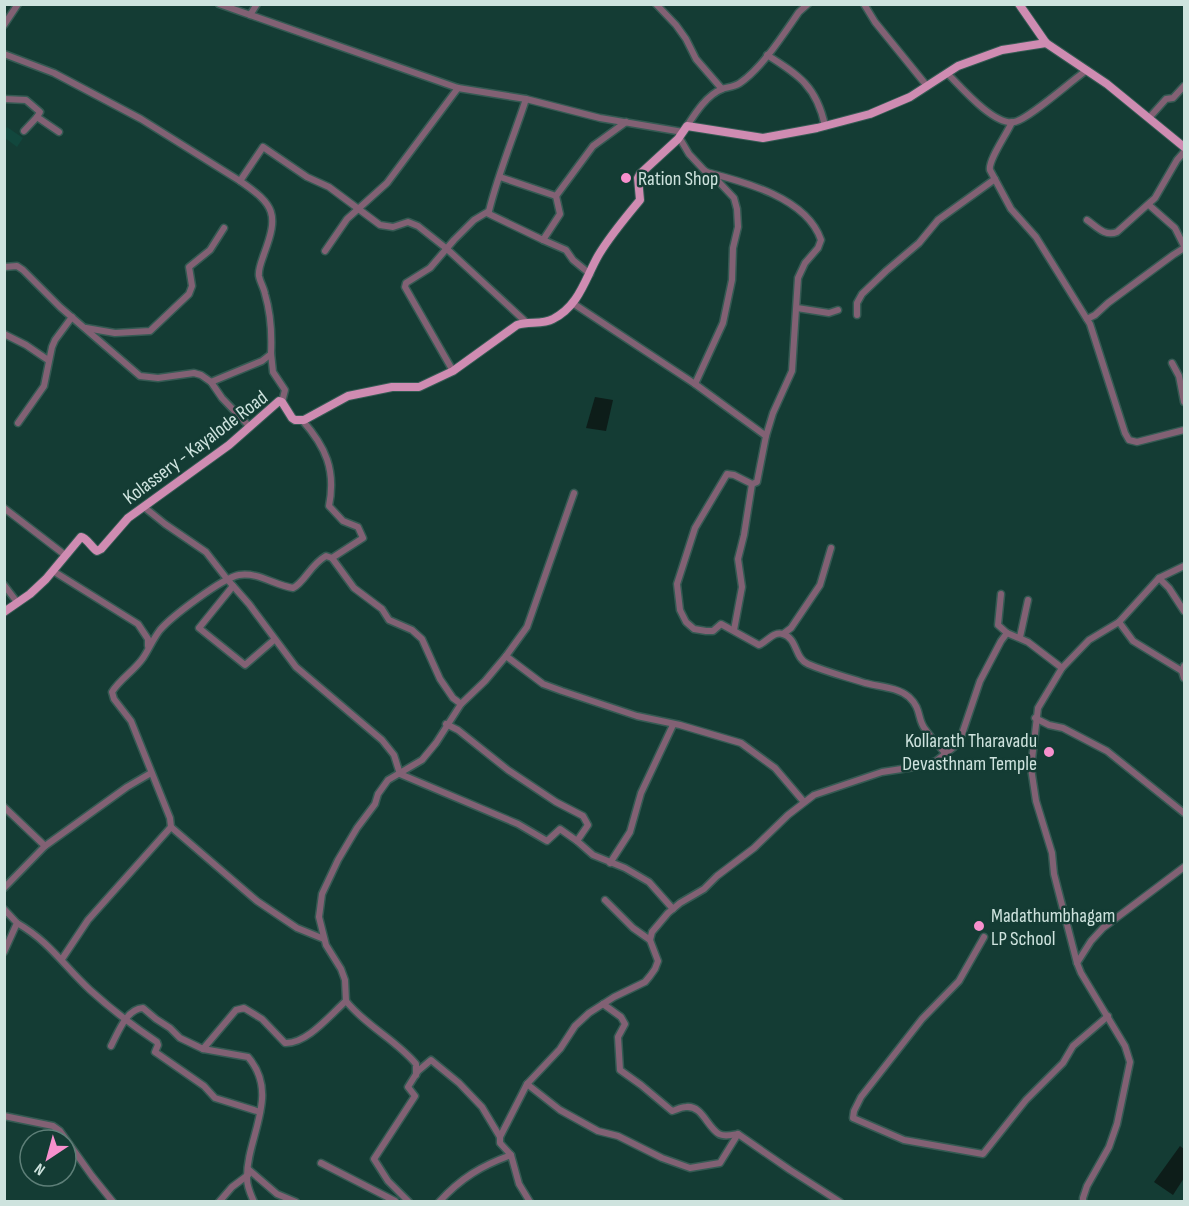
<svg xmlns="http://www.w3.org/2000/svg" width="1189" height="1206" viewBox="0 0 1189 1206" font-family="'Sofia Sans Condensed',sans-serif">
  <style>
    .built { fill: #12473d }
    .water { fill: #0d1d19 }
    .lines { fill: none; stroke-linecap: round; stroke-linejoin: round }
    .minor-casing { stroke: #355a53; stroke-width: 9 }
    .major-casing { stroke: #355a53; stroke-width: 10 }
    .minor { stroke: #826174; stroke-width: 6 }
    .major { stroke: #cf8cb2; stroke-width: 8 }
    .poi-dot { fill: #f790cd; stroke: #143c34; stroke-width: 2 }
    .labels { text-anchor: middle; stroke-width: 5; stroke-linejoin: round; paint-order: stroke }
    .poi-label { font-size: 20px; fill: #cee3de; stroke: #143c34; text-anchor: start }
    .street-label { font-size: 20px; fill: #cee3de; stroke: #143c34 }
  </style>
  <rect width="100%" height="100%" fill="#143c34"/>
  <polygon class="built" points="7,127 23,138 17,147 5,138 5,130"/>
  <g class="water">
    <polygon points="595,397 613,400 606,431 586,428"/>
    <polygon points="1180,1146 1184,1149 1184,1178 1173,1195 1154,1182"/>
  </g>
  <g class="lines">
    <defs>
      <g id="minor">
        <polyline points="219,4 458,88 526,99 600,118 683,132"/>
        <polyline points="656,4 676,25 686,39 696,59 722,89"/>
        <polyline points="864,4 875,22 927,86"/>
        <polyline points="250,15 257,4"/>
        <polyline points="4,25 18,4"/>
        <polyline points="4,54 54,73 141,119 240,181 263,147 307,177 329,187 380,225 393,227 408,222 418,226 447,249 526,322"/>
        <path d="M767,55C799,75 817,87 825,126"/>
        <path d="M947,73C960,86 994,126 1014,122C1028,120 1072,80 1087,70"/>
        <polyline points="4,99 26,100 40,112 37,117 59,132"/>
        <polyline points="1149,118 1166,99 1173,98 1184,86"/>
        <path d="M1012,122C1007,134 988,160 990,170L1011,209L1036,237L1090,324L1125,433L1129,440L1137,442L1184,430"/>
        <path d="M687,126C696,112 707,95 722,89C728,87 734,87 740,83C762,68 783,35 799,12L808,4"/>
        <polyline points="24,131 37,117"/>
        <polyline points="679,137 689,154 704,170 717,180 734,198 737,209 738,227 733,248 732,280 723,323 695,384"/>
        <path d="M706,172C745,182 807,198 821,240L818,248L805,263L798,278L792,371L773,413L766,436"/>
        <polyline points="500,177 556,196 593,146 626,122"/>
        <polyline points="1149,205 1175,228 1184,246"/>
        <polyline points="487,213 543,240 560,214 556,196"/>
        <path d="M1087,220C1097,227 1105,237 1117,232L1155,198L1177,160L1184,152"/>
        <polyline points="543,240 566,250 573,260 590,274"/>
        <polyline points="325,251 347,219 387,183 458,88"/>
        <polyline points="4,267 17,266 23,270 60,307 140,376 158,378 194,373 201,375 211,382 222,398 250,427"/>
        <path d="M574,304L695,384L766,436L757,482L752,484L734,475L727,474L695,528L677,584L680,610L686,622L694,629L706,631H713L721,624L759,645C767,642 773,631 783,634C798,639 794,658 808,664C826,672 847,677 865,683C880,687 897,687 909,697C922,709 917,719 925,729C931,738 939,746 946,754"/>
        <polyline points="797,308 829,313 838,310"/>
        <polyline points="857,315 857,303 862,294 886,271 919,243 938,220 995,179"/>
        <polyline points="1087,319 1095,315 1108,303 1173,255 1184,248"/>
        <polyline points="86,328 115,333 150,331 189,294 192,286 189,267 210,250 224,228"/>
        <polyline points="4,334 26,345 48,360"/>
        <polyline points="271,353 273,372 285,390 282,402"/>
        <polyline points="1172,363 1179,376 1184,402"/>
        <path d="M453,371L405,287L406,283L430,268L454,240L474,220L489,211C498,174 514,136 526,99"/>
        <path d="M211,382L262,361L271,354C272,333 271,314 265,294C264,288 260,282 259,276C258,269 262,260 264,254C279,214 275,205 240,181"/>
        <path d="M302,420C326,447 336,470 329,506L343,521L358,527L363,538L332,558"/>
        <polyline points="18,423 44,386 52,347 55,340 72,317"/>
        <polyline points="144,507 165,524 206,552 227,579 249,604 296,667 382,740 394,755 400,774 518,824 547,841 560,829 577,841 588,825 583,816 556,802 508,770 458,730 446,724"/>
        <polyline points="4,508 65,555"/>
        <polyline points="53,571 138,624 148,639 148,646"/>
        <polyline points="1159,578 1169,588 1184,611"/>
        <polyline points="4,585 17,602"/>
        <polyline points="233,586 199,628 245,665 274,640"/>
        <polyline points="1001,594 998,625 1007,633"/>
        <polyline points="1119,622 1133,641 1182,671"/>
        <polyline points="734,630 742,587 738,559 744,535 752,484"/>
        <polyline points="783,634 791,628 820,585 831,548"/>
        <polyline points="1020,637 1028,600"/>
        <polyline points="506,656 543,684 562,691 637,716 680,725 741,743 775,768 804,802"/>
        <polyline points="1184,666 1182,671 1184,678"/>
        <polyline points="1035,718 1049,725 1063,728 1107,751 1184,813"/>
        <polyline points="4,807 45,846"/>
        <polyline points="577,841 593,855 625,868 649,882 673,909"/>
        <polyline points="610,863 630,832 641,793 673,725"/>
        <polyline points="4,888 45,846 127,787 151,773"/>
        <polyline points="605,900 633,928 650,940"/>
        <polyline points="4,909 17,923 4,952"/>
        <path d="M17,923C50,942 63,965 90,990C111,1009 133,1026 157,1042L158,1045L155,1052L158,1054L204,1086L215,1098L260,1112"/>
        <polyline points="984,937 959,981 922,1019 861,1097 854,1111 853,1118 904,1140 983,1154 1026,1100 1063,1063 1073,1046 1108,1016"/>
        <path d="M324,939L297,928L257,901L171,827L170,818L131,721L114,699L112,692C120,679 134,671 143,658C149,649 153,639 160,630C171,617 222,578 239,575C258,572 274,585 293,588C305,582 310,565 326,556L332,558L354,588L382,609L389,620L412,630L422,639L440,679L453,698L461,704"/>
        <polyline points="62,959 88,920 171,827"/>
        <polyline points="1077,963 1091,941 1103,928 1184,867"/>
        <path d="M603,1004L621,1017L625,1024L618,1037L620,1070L641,1085L672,1111C676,1110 681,1107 686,1107C702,1105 707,1127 719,1134C724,1137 732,1135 738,1134L790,1170L840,1202"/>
        <path d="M111,1046C118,1033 126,1009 143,1008L156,1019L170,1028L180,1038L203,1049L248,1057C281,1095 246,1137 247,1179C247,1187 251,1195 254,1202"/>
        <path d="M203,1049L236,1010L244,1008L262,1019L285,1043C307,1044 330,1015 346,1001"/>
        <path d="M416,1075V1064C396,1040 366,1026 346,1001L345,980L341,969L326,945L319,917L322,894L338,860L357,828L375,804L378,794L388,780L422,760L436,743L461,704L485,681L506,656L527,627L574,493"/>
        <polyline points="527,1084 560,1110 598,1131 618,1136 662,1158 690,1168 720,1163 738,1134"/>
        <polyline points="4,1116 53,1126 60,1131 92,1176 113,1202"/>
        <polyline points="511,1155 519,1184 530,1202"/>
        <polyline points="321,1163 395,1201"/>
        <polyline points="248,1169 277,1194 296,1202"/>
        <polyline points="219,1202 232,1187 248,1175"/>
        <polyline points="409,1202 388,1181 374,1159 415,1096 408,1087 418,1071 431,1060 459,1083 482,1107 500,1137"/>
        <path d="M439,1202C461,1178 481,1166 511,1155L500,1143V1137L527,1084L560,1049L575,1026L589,1013L614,997L645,982L650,976L655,969L658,961L650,940L652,932L668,913L680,903L704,889L717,876L754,848L788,815L814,795L882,772L921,766L936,761L954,747L961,737L980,681L1001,641L1007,633L1028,642L1062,668"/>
        <polyline points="1083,1202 1083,1198 1087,1186 1109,1147 1117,1124 1130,1062 1125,1046 1081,973 1077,963 1054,874 1052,853 1036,801 1031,768 1038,708 1062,668 1089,640 1119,622 1159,578 1184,566"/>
      </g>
      <g id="major">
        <polyline points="1019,4 1046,43 1107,84 1184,147"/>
        <path d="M4,612L30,594L46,579L81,537C87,538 91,547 97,551L101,549L128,518L229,445L279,401L282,402L292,418L295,420H304L348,396L392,387H419L453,371L517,325C529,321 542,325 553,319C579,306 585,279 598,256C609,237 625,218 640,200L638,178L640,174L678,139L687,126L763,138L817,128L870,114L910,97L958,66L1002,50L1046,43"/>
      </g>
    </defs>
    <use href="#minor" class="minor-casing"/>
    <use href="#major" class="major-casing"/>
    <use href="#minor" class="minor"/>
    <use href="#major" class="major"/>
  </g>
  <g class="poi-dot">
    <circle cx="626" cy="178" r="6"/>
    <circle cx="1049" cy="752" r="6"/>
    <circle cx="979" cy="926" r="6"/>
  </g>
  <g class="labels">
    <g class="poi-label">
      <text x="638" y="185">Ration Shop</text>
      <text x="1037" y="747" text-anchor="end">Kollarath Tharavadu<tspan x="1037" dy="23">Devasthnam Temple</tspan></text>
      <text x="991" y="922">Madathumbhagam<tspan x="991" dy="23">LP School</tspan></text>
    </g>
    <g class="street-label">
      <text transform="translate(195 447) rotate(-37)" y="7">Kolassery - Kayalode Road</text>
    </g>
  </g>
  <rect width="1189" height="1206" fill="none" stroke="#cee3de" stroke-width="12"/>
  <g transform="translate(48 1158) rotate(216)"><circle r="28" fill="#143c34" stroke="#5e7f78" stroke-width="1.5"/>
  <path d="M0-4.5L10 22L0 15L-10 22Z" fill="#f790cd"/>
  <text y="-9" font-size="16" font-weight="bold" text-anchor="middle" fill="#cee3de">N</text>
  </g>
</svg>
